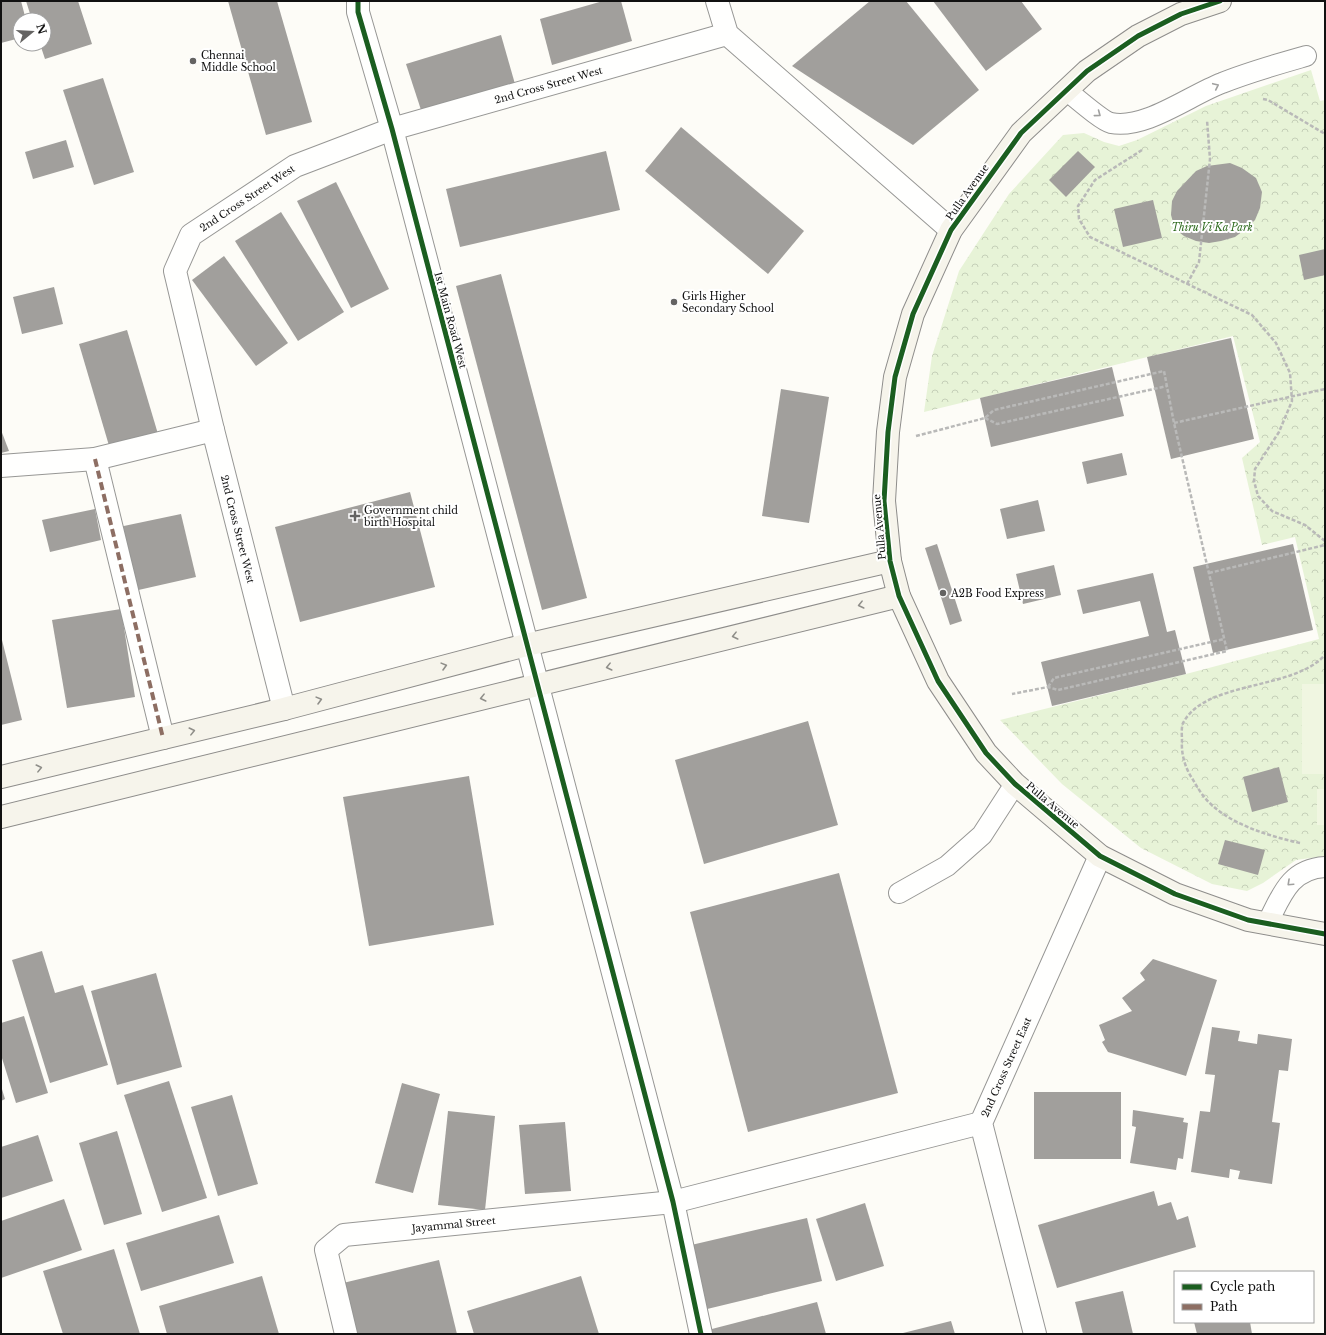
<svg xmlns="http://www.w3.org/2000/svg" width="1326" height="1335" viewBox="0 0 1326 1335" font-family="'Libre Baskerville',serif">
  <style>
    .park { fill: url(#park-crowns) }
    .pitch { fill: #f0f6e1 }
    .building { fill: #a19f9c }
    .lines { fill: none; stroke-linecap: round; stroke-linejoin: round }
    .lane-casing { stroke: #979795; stroke-width: 22 }
    .street-casing { stroke: #979795; stroke-width: 24 }
    .secondary-casing { stroke: #8e8d8b; stroke-width: 24 }
    .path { stroke: #b9b9b8; stroke-width: 2.5; stroke-dasharray: 4 2; stroke-linecap: butt }
    .lane { stroke: #fffffe; stroke-width: 20 }
    .street { stroke: #fffffe; stroke-width: 22 }
    .secondary { stroke: #f6f4eb; stroke-width: 22 }
    .quiet { stroke: #8d6e63; stroke-width: 4; stroke-dasharray: 8 4; stroke-linecap: butt }
    .cycleway-casing { stroke: #fff; stroke-width: 8 }
    .cycleway { stroke: #1b5e20; stroke-width: 5 }
    .oneway { stroke: #a0a09f }
    .oneway2 { stroke: #8f8e89 }
    .poi-dot { fill: #646362; stroke: #fff; stroke-width: 1.5 }
    .labels { text-anchor: middle; stroke-width: 4; stroke-linejoin: round; paint-order: stroke }
    .poi-label { font-size: 10px; fill: #111; stroke: #fff; text-anchor: start }
    .street-label { font-size: 10px; fill: #111; stroke: #fff }
    .park-label { font-size: 10px; font-style: italic; fill: #2f6b1f; stroke: #fff }
  </style>
  <defs>
    <pattern id="park-crowns" width="20" height="18" patternUnits="userSpaceOnUse"><rect width="20" height="18" fill="#e7f3d7"/><path d="M2 6a3 3 0 1 1 6 0M12 15a3 3 0 1 1 6 0" fill="none" stroke="#c5cfb8"/></pattern>
  </defs>
  <rect width="100%" height="100%" fill="#fdfcf7"/>
  <polygon class="park" points="1311,70 1320,101 1325,100 1325,856 1296,860 1263,883 1247,891 1212,884 1141,848 1062,784 1000,720 1186,674 1319,639 1295,537 1262,545 1242,458 1260,442 1233,336 924,412 932,356 959,271 1009,194 1063,135 1084,133 1104,142 1119,146 1137,140 1206,106"/>
  <g class="pitch">
    <rect x="1302" y="684" width="23" height="90"/>
    <rect x="1317" y="789" width="8" height="36"/>
  </g>
  <g class="building">
    <polygon points="1,1 21,1 26,20 20,20 20,38 1,43"/>
    <polygon points="26,1 78,1 92,44 45,59 40,44 44,44 44,20 32,20"/>
    <polygon points="228,1 277,1 312,122 266,135"/>
    <polygon points="603,1 621,1 632,41 552,65 540,19"/>
    <polygon points="870,1 906,1 979,90 913,145 792,66"/>
    <polygon points="933,1 1021,1 1042,29 986,71"/>
    <polygon points="501,35 515,84 422,113 406,64"/>
    <polygon points="103,78 134,172 94,185 63,90"/>
    <polygon points="681,127 804,231 768,274 645,171"/>
    <polygon points="66,140 74,167 33,179 25,152"/>
    <polygon points="606,151 620,210 460,247 446,189"/>
    <polygon points="1078,151 1095,167 1066,197 1049,180"/>
    <polygon points="1230,163 1242,168 1256,178 1262,192 1260,208 1255,220 1247,228 1235,237 1221,241 1209,243 1196,241 1184,236 1175,229 1171,215 1172,201 1177,191 1196,171 1207,166"/>
    <polygon points="336,182 389,289 351,308 297,201"/>
    <polygon points="1153,200 1162,238 1123,247 1114,209"/>
    <polygon points="281,212 344,312 298,341 235,241"/>
    <polygon points="1325,249 1325,275 1304,280 1299,255"/>
    <polygon points="224,256 288,343 256,366 192,280"/>
    <polygon points="501,274 587,598 542,610 456,286"/>
    <polygon points="54,287 63,324 22,334 13,297"/>
    <polygon points="127,330 158,434 110,449 79,344"/>
    <polygon points="1231,338 1254,439 1171,459 1147,357"/>
    <polygon points="1112,367 1124,416 991,447 980,398"/>
    <polygon points="781,389 829,397 809,523 762,516"/>
    <polygon points="1,430 9,451 1,453"/>
    <polygon points="1122,453 1127,475 1087,484 1082,462"/>
    <polygon points="410,492 435,587 300,622 275,527"/>
    <polygon points="1038,500 1045,531 1007,539 1000,509"/>
    <polygon points="95,509 101,540 50,552 42,520"/>
    <polygon points="181,514 196,577 134,591 119,527"/>
    <polygon points="937,544 962,621 950,625 925,548"/>
    <polygon points="1293,544 1313,630 1213,653 1193,567"/>
    <polygon points="1054,565 1061,595 1023,604 1016,574"/>
    <polygon points="1153,573 1167,632 1175,630 1186,674 1052,706 1041,662 1149,636 1140,601 1083,614 1077,590"/>
    <polygon points="121,609 135,697 67,708 52,620"/>
    <polygon points="1,636 22,720 1,725"/>
    <polygon points="808,721 838,825 704,864 675,760"/>
    <polygon points="1279,767 1288,802 1252,812 1243,777"/>
    <polygon points="469,776 494,925 369,946 343,797"/>
    <polygon points="1225,840 1265,850 1258,875 1218,864"/>
    <polygon points="839,873 898,1093 748,1132 690,912"/>
    <polygon points="42,951 55,993 83,985 108,1065 50,1083 12,960"/>
    <polygon points="1153,959 1217,980 1186,1076 1108,1052 1102,1042 1105,1040 1099,1025 1132,1011 1122,998 1145,980 1140,973"/>
    <polygon points="156,973 182,1067 117,1085 91,991"/>
    <polygon points="24,1016 48,1093 16,1103 1,1055 1,1023"/>
    <polygon points="1212,1027 1240,1031 1238,1041 1257,1044 1258,1034 1292,1039 1288,1071 1279,1070 1272,1122 1280,1123 1272,1184 1238,1179 1240,1171 1230,1169 1229,1178 1191,1172 1200,1111 1210,1112 1215,1075 1205,1074"/>
    <polygon points="169,1081 207,1198 162,1212 124,1095"/>
    <polygon points="402,1083 440,1094 413,1193 375,1183"/>
    <polygon points="1,1086 5,1099 1,1101"/>
    <rect x="1034" y="1092" width="87" height="67"/>
    <polygon points="232,1095 258,1184 218,1196 191,1107"/>
    <polygon points="1133,1110 1184,1118 1183,1122 1188,1123 1183,1159 1178,1158 1176,1170 1130,1163 1136,1127 1132,1126"/>
    <polygon points="448,1111 495,1116 485,1210 438,1205"/>
    <polygon points="565,1122 571,1191 525,1194 519,1125"/>
    <polygon points="117,1131 142,1214 104,1225 79,1143"/>
    <polygon points="38,1135 53,1181 1,1198 1,1147"/>
    <polygon points="1154,1191 1158,1206 1171,1202 1177,1220 1188,1216 1196,1247 1057,1288 1038,1225"/>
    <polygon points="64,1199 82,1250 1,1278 1,1221"/>
    <polygon points="865,1203 884,1266 836,1281 816,1219"/>
    <polygon points="219,1215 234,1263 141,1291 126,1243"/>
    <polygon points="807,1218 822,1281 703,1310 687,1246"/>
    <polygon points="114,1249 140,1334 63,1334 43,1271"/>
    <polygon points="439,1260 457,1334 355,1334 343,1283"/>
    <polygon points="262,1276 279,1334 167,1334 159,1306"/>
    <polygon points="581,1276 599,1334 474,1334 467,1311"/>
    <polygon points="1123,1291 1133,1334 1083,1334 1075,1302"/>
    <polygon points="817,1302 826,1334 709,1334 708,1330"/>
    <polygon points="951,1321 955,1334 903,1334 903,1333"/>
    <polygon points="1194,1322 1250,1322 1252,1334 1197,1334"/>
  </g>
  <g class="lines">
    <defs>
      <g id="lane">
        <path d="M1066,90C1075,97 1102,121 1111,123C1145,130 1190,95 1222,83C1249,72 1278,64 1306,56"/>
        <polyline points="899,893 947,866 982,835 1015,784"/>
        <path d="M1267,924C1281,897 1289,869 1325,867"/>
      </g>
      <g id="street">
        <polyline points="358,1 358,12 392,129 673,1202 701,1334"/>
        <polyline points="717,1 727,34 951,230"/>
        <polyline points="95,459 163,738"/>
        <polyline points="1,466 95,459 213,430"/>
        <path id="s1" d="M284,709L213,430L175,271L191,235L295,166L392,129L727,34"/>
        <path id="s2" d="M346,1334L326,1250L344,1235L673,1202L981,1123"/>
        <path id="s3" d="M1035,1334L981,1123L1100,856"/>
      </g>
      <g id="secondary">
        <polyline points="1220,1 1181,14 1138,36 1087,71 1021,133 951,230 913,314 895,377 888,432 884,501 890,561 899,596 938,681 986,753 1015,784 1100,856 1175,894 1248,920 1325,934"/>
        <polyline points="1,777 284,709 526,645 890,561"/>
        <polyline points="1,817 899,596"/>
      </g>
    </defs>
    <use href="#lane" class="lane-casing"/>
    <use href="#street" class="street-casing"/>
    <use href="#secondary" class="secondary-casing"/>
    <g class="path">
      <polyline points="1263,99 1268,100 1325,134"/>
      <polyline points="1142,150 1095,180 1078,206 1079,219 1090,237 1252,315 1276,343 1290,373 1292,401 1279,432 1255,469 1254,481 1258,496 1272,511 1305,525 1325,541"/>
      <polyline points="1187,284 1199,262 1210,159 1207,120"/>
      <polyline points="985,418 997,424 1167,386"/>
      <polyline points="1174,423 1325,389"/>
      <polyline points="916,436 985,418 994,410 1164,371 1174,423 1227,651 1058,690 1048,687 1012,694"/>
      <polyline points="1209,573 1325,545"/>
      <polyline points="1048,687 1054,678 1224,639"/>
      <path d="M1300,843C1269,836 1227,824 1205,798C1200,792 1196,785 1192,778C1185,768 1181,753 1182,741C1182,736 1181,728 1183,723C1206,680 1292,691 1325,655"/>
    </g>
    <use href="#lane" class="lane"/>
    <use href="#street" class="street"/>
    <use href="#secondary" class="secondary"/>
    <polyline class="quiet" points="95,459 163,738"/>
    <defs>
      <g id="cycleway">
        <polyline points="358,1 358,12 392,129 673,1202 701,1334"/>
        <polyline points="1220,1 1181,14 1138,36 1087,71 1021,133 951,230 913,314 895,377 888,432 884,501 890,561 899,596 938,681 986,753 1015,784 1100,856 1175,894 1248,920 1325,934"/>
      </g>
    </defs>
    <use href="#cycleway" class="cycleway-casing"/>
    <use href="#cycleway" class="cycleway"/>
  </g>
  <defs><path id="oneway-chevron" d="M-2-3.5L2.5 0L-2 3.5" fill="none" stroke-width="1.6" stroke-linecap="round" stroke-linejoin="round"/></defs>
  <g class="oneway">
    <use href="#oneway-chevron" transform="translate(1216 86) rotate(-25)"/>
    <use href="#oneway-chevron" transform="translate(1098 114) rotate(37)"/>
    <use href="#oneway-chevron" transform="translate(1290 883) rotate(137)"/>
  </g>
  <g class="oneway2">
    <use href="#oneway-chevron" transform="translate(861 605) rotate(166)"/>
    <use href="#oneway-chevron" transform="translate(735 636) rotate(166)"/>
    <use href="#oneway-chevron" transform="translate(444 666) rotate(-15)"/>
    <use href="#oneway-chevron" transform="translate(609 667) rotate(166)"/>
    <use href="#oneway-chevron" transform="translate(483 698) rotate(166)"/>
    <use href="#oneway-chevron" transform="translate(319 700) rotate(-15)"/>
    <use href="#oneway-chevron" transform="translate(192 731) rotate(-14)"/>
    <use href="#oneway-chevron" transform="translate(39 768) rotate(-14)"/>
  </g>
  <g class="poi-dot">
    <circle cx="193" cy="61" r="4"/>
    <circle cx="674" cy="302" r="4"/>
    <path d="M353 510h4v4h4v4h-4v4h-4v-4h-4v-4h4z"/>
    <circle cx="943" cy="593" r="4"/>
  </g>
  <g class="labels">
    <g class="poi-label">
      <text x="201" y="59">Chennai<tspan x="201" dy="12">Middle School</tspan></text>
      <text x="682" y="300">Girls Higher<tspan x="682" dy="12">Secondary School</tspan></text>
      <text x="364" y="514">Government child<tspan x="364" dy="12">birth Hospital</tspan></text>
      <text x="951" y="597">A2B Food Express</text>
    </g>
    <g class="street-label">
      <text dy="4" stroke="none"><textPath href="#s1" startOffset="882">2nd Cross Street West</textPath></text>
      <text transform="translate(967 192) rotate(-55)" y="4">Pulla Avenue</text>
      <text dy="4" stroke="none"><textPath href="#s1" startOffset="558">2nd Cross Street West</textPath></text>
      <text transform="translate(451 320) rotate(75)" y="4">1st Main Road West</text>
      <text transform="translate(879 527) rotate(-95)" y="4">Pulla Avenue</text>
      <text transform="translate(238 529) rotate(76)" y="4">2nd Cross Street West</text>
      <text transform="translate(1053 805) rotate(40)" y="4">Pulla Avenue</text>
      <text dy="4" stroke="none"><textPath href="#s3" startOffset="279">2nd Cross Street East</textPath></text>
      <text dy="4" stroke="none"><textPath href="#s2" startOffset="220">Jayammal Street</textPath></text>
    </g>
    <g class="park-label">
      <text x="1212" y="231">Thiru Vi Ka Park</text>
    </g>
  </g>
  <rect width="1326" height="1335" fill="none" stroke="#111111" stroke-width="4"/>
  <rect x="1174" y="1271" width="140" height="52" fill="#ffffff" stroke="#a0a0a0"/>
  <rect x="1182" y="1284" width="20" height="6" fill="#1b5e20" stroke="#a0a0a0"/>
  <text x="1210" y="1291" font-size="12" fill="#111111">Cycle path</text>
  <rect x="1182" y="1304" width="20" height="6" fill="#8d6e63" stroke="#a0a0a0"/>
  <text x="1210" y="1311" font-size="12" fill="#111111">Path</text>
  <g transform="translate(32 32) rotate(72)"><circle r="19" fill="#ffffff" stroke="#a0a0a0"/>
  <path d="M0-3L7 15L0 10L-7 15Z" fill="#646362"/>
  <text y="-6" font-size="11" font-weight="bold" text-anchor="middle" fill="#111111">N</text>
  </g>
</svg>
